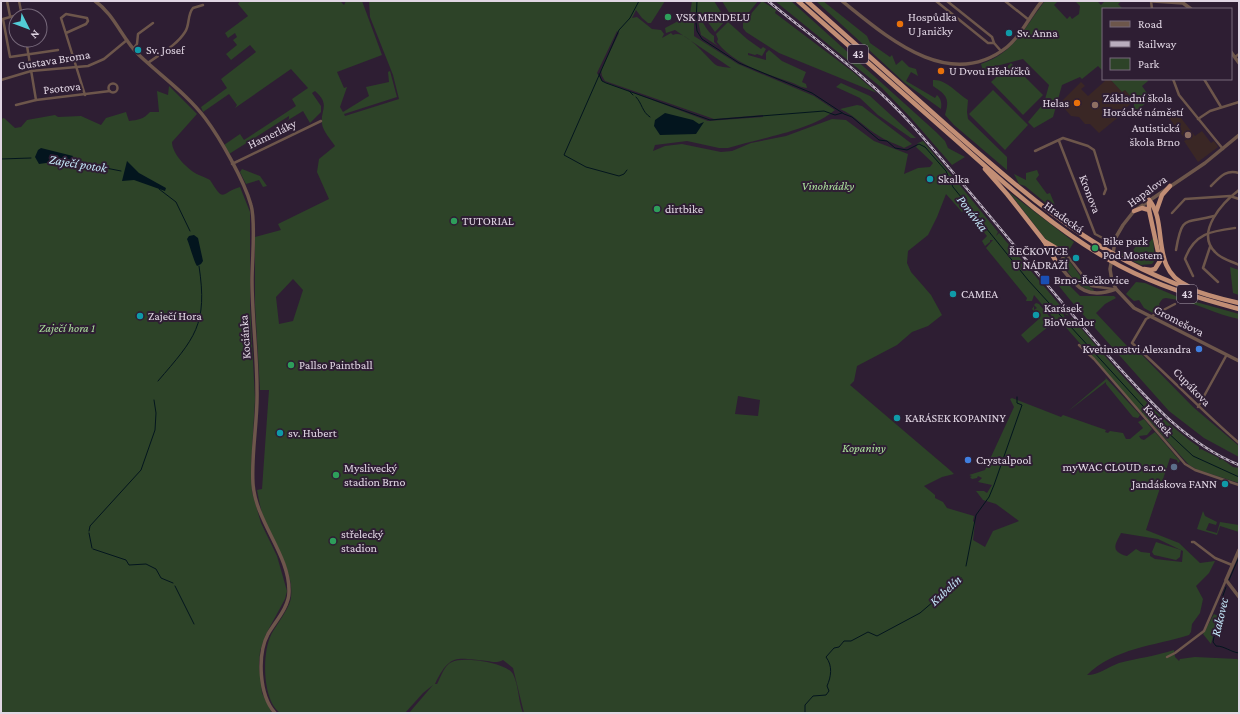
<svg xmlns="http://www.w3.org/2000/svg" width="1240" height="714" viewBox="0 0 1240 714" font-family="'Crimson Pro',serif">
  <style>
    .education { fill: #3a2725 }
    .green { fill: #2d4328; fill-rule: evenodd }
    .water { fill: #03151e }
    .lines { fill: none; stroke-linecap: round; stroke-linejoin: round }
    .stream { stroke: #03151e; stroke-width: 1 }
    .minor { stroke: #6d564b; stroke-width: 2.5 }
    .tertiary { stroke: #6d564b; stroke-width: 3.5 }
    .trunk { stroke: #c28e75; stroke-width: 4.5 }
    .rail-casing { stroke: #baaebe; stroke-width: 2.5 }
    .rail { stroke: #2e1e33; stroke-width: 1; stroke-dasharray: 3; stroke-linecap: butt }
    .leisure-dot { fill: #2e9e5b; stroke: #2e1e33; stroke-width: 1.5 }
    .food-dot { fill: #e8710a; stroke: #2e1e33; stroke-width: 1.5 }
    .culture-dot { fill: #0f9aa8; stroke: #2e1e33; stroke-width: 1.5 }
    .education-dot { fill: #8d6e63; stroke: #2e1e33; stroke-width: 1.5 }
    .transit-dot { fill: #1a4fb4; stroke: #2e1e33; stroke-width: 1.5 }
    .shop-dot { fill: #3f7fe0; stroke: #2e1e33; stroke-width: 1.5 }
    .service-dot { fill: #5c6f8a; stroke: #2e1e33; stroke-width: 1.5 }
    .labels { text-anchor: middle; stroke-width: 4; stroke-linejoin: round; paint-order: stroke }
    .shield { fill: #2e1e33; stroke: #ab9faf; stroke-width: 1 }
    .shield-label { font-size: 11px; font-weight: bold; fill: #e1d6e4 }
    .poi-label { font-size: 12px; fill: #e1d6e4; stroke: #2e1e33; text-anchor: start }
    .street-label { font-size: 12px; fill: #e1d6e4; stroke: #2e1e33 }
    .park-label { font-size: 12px; font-style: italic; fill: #abe19c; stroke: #2e1e33 }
    .water-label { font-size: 13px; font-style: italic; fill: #c4e7f9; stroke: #2e1e33 }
  </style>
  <rect width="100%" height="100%" fill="#2e1e33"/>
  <g class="education">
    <polygon points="1103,79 1110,79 1122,92 1125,90 1134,100 1120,114 1121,115 1099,133 1090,124 1085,124 1079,117 1071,116 1060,103 1081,82 1085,86 1081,89 1088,96 1105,81"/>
    <polygon points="1173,108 1195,136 1202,131 1211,143 1214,141 1218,147 1198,162 1184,141 1186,140 1166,114"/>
  </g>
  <g class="green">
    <path d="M240,1H340L344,5L346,1H362L382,55L337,72L344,88L347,87L340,107L343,112L369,96L366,87L389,82L388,72L390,71L397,97L344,114L345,116L399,99L393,75L370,17L369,1H665L651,23H648L642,18L636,10L632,18L637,17L652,29L661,30L664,34L662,38L671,33L673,35C685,28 707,58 716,65C719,67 727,67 731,68L675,30L666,33L665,28L684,18L694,16V36L738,64L814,96L835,110C811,131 759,138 728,148H719L687,141L655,145L653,151L665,146L682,144L721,152L732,151L751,143L786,136L832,119L846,120L874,141L908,154L904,174L918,168L930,167L933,163L916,147L918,143L923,141L952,176L949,180L952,185L955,182L958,183L998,232L996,236L999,233L1069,316L1063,313L1065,318L1061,321L1059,319L1056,321L1034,295L1032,301H1026L1027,298L986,248L993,240H990V242L985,246L982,241L987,236L965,210L962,212L946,194L937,217L928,235L908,251L907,263L911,272L931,295L942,315L928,326L912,332L897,345L857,366L854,381L850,385L951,471L954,474L942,477L924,486L935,495V498L943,502L947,508L974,516L973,521L975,523L973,540L985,547L993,531L1019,521L996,504L983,500L976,491H984L987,493L992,485L978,482L982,478L978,476L977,478L972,479L970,477L972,476L969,475L985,470L1014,407L1010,399L1012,398L1061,417L1063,415L1106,430L1105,432L1108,433L1110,431L1123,433L1126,439H1130L1143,428L1138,422L1144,419L1152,429L1147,435L1139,436L1141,439L1144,440L1155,432L1180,461L1178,463L1177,460L1170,458L1146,530L1179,543L1200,563L1215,561L1209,573L1196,586L1203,599L1200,613L1192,624L1191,632L1189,635C1155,646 1114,648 1087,675C1099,675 1108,667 1119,663C1138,658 1156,656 1174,650L1175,657L1179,661L1180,659L1195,657L1237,659L1239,660V713H524L513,668L503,660C498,663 493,662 487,661C456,658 450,653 435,684H437C441,677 444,665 452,662C463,656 507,663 513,674C519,686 518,701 523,713H409L433,685L423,693L405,713H280C262,700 262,653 271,635C276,625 290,608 291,597C294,571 275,545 265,522C261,512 259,501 257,490L262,489L269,390H260L255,305V237L281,230L278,224L329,199L317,172L319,159L335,146C331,140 323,131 322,124C320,110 331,105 315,91L312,93L321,106V112L310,123L303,111L285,122L289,119V116L229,154L224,145L240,134L244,140L296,106L292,99L308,88L291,69L235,108L237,105L229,94L203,112L201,107L227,88L221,79L256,52L250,45L231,60L226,54L237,45L233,40L237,37L235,33L228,38L225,33L248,16L238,4ZM617,31L619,33L601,70L602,76L605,81L714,119L763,115V117L708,121L602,81L597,73ZM293,279L303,290L293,321L279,324L276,297ZM738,396L760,400L758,416L735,414ZM1121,533L1158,539L1183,551L1182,562L1155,559L1150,556V553L1141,552L1136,549L1127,556C1110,551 1115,545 1121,533Z"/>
    <path d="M692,1H714L726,20L715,32C708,22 703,13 690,14Z"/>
    <polygon points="722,1 758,1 742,21 738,23 733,19"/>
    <polygon points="762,1 776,10 775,13 853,72 877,93 779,53 746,32 743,28 743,23"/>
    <polygon points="775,1 791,1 936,132 945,141 948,148 965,157 952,165 911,118 882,88"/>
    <path d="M816,1H823L867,36L870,43L890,57L892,55L896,65L902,60L909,67L916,69L918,76L911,72L906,81L935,98L937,95C941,99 942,103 941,109L905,83Z"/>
    <path d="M1045,1H1058L1054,5L1067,19L1070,16L1072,19L1079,14L1080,6L1075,1H1097L1101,5L1105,1H1122L1118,4L1123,9H1103V71L1098,66L1082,79L1080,77L1062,85L1053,117L1034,128L1028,122L1044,103L1049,85L1023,59L989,68L984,74L981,64C1016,52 1024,27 1045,1Z"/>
    <path d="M697,16L699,17C704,23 707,32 714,36V42L718,46L701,35Z"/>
    <path d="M728,22L747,39L761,49L763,47L766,49L762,56L757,54L755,55L748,53V55L766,60V53L769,50L782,61L806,72L802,82L806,84L807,88C802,88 796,84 790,82C765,73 733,64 717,42L718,39L716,34Z"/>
    <polygon points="1011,63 1043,95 1023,115 991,82"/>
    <polygon points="1110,79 1147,79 1148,81 1142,86 1149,96 1146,103 1136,111 1134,108 1134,100 1125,90 1122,92"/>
    <path d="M933,80C946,79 958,94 968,100L967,112L968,119L1007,157V170L954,125L945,115C950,99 947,95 933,86Z"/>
    <polygon points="841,83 870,96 916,138 911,138 878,115 860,98 836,87"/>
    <path d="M169,86L197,114L172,142C172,154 188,170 199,175C203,177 207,178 210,180C225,204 220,193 240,187L250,212V305L255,399L251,468L252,492L261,523L277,556L287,591L285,599L266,634L260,651L259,665L262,693L272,713H1V119L4,118L15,128L21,127L27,120L55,115L58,117L81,116L101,125L106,118L126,112L129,121C138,120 144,119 150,112H159L157,91L168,95Z"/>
    <polygon points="993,90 1028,125 1005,150 969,114"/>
    <path d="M857,105L862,106L912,144L904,148C897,144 886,141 879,136C865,128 856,116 840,109Z"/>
    <polygon points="242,169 260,176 267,186 263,187 259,180 246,184 240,172"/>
    <polygon points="1037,170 1039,175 1036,179 1047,194 1050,193 1055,205 1053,209 1025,186 1019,184 1014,174 1026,180 1026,173"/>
    <polygon points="1009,192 1074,242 1069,250 1063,251 1047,241"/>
    <polygon points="1153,238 1155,260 1152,264 1141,265 1119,254 1121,250 1130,254 1137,245 1148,244"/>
    <path d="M1064,257L1068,259L1086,284L1094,290L1093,291C1078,288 1070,275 1062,263Z"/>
    <polygon points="1230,267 1239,270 1239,295 1233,293"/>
    <polygon points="1065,281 1080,296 1114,296 1116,298 1105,304 1096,313 1127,346 1134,347 1142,355 1193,407 1239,446 1239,457 1204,438 1169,411 1071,301 1059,286"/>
    <path d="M1136,282L1145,283L1178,297L1239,314V319C1216,315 1194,301 1172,299C1170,299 1168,298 1166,298C1162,298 1161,301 1159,304L1162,310L1153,313L1144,308L1139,300L1134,301L1126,294Z"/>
    <polygon points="1036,303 1039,304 1054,322 1028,343 1021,335 1040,318 1032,309 1034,306 1034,310 1037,308 1034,305"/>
    <path d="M1072,318C1112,363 1152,415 1199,447V450L1201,449L1219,458V460L1222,459L1233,467L1239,468V483L1198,470L1189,465L1142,413L1145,411L1141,412L1069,331L1064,325Z"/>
    <polygon points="1105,377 1140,415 1138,418 1133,417 1106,384 1106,382 1067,412 1106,379"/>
    <polygon points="1203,511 1205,516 1217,522 1216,525 1209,523 1206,530 1217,533 1220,522 1239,525 1239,532 1220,526 1217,535 1197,529"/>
    <polygon points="1156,542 1181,550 1180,557 1176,560 1154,555 1152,552"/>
    <polygon points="1214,614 1218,616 1211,644 1203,634"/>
  </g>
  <g class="water">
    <polygon points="665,113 693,120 699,124 704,122 696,134 660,135 654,126 655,120"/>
    <polygon points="41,148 73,156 69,164 53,162 39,164 35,157 38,150"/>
    <polygon points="127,161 139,173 166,188 165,191 134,180 122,181"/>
    <path d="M194,235L198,238L203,261L201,264L197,266C194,262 190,246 187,239L189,236Z"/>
  </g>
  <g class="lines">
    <g class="stream">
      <polyline points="697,1 696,23 697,31 702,39 739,63 812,93 844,114 852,117 879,140 887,141 895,148 907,150 919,144 925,147 946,171 953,187 1028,280 1164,429 1193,456 1239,477"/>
      <polyline points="599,74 602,81 606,83 710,120 824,111 835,115 842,113"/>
      <polyline points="629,91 633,95"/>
      <path d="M636,97C642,103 642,112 650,117"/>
      <polyline points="1,159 31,158"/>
      <polyline points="70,161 121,171"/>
      <polyline points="627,170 624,174 619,176 586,167 564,155 619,30 630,18 639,1"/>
      <polyline points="159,189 176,202 190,231"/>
      <path d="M158,381C195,338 208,325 199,266"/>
      <polyline points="89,531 90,526 141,470 155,430 156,413 154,400"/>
      <polyline points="89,533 92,548"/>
      <polyline points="93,549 126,560 129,565 146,564 156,569 161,578 173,583"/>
      <polyline points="966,566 976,515 989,497 994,485 1022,405 1017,403 1017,397"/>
      <polyline points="1229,580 1239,557"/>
      <polyline points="175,586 194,624"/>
      <path d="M1226,587L1221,601L1213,642L1216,646C1225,646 1230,652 1239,653"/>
      <path d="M805,713V705L813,696L826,695L829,691L827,686C831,677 833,666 826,657L834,648L839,647L844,641H851L868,632L877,636L920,613L961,578"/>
    </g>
    <g class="minor">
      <polyline points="7,1 10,16"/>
      <polyline points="19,1 22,16"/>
      <polyline points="936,1 988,43 994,43"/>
      <polyline points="947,1 992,37 994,43 1001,51"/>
      <polyline points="1005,1 1029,20"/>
      <polyline points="1151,1 1152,9"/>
      <polyline points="21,14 3,19 10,57 58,50"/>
      <polyline points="66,33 86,24 88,21 87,18 66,14 61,18 85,95"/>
      <polyline points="26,40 36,100"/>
      <polyline points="133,49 137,44 138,34 153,23"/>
      <polyline points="1235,57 1239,54"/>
      <path d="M148,63C160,54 177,45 185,32C190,25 187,15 193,8L203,5"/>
      <polyline points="1173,79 1179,95 1223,149"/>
      <polyline points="1204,79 1221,107"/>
      <polyline points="1,80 31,71 88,66 104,59 127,40"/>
      <circle cx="113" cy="88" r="4.5"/>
      <polyline points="16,105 36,100 110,91"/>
      <polyline points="1198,119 1210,111 1239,102"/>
      <polyline points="1059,141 1095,234 1114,244"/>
      <polyline points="1035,151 1063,138 1088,146 1094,150 1106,189 1104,194"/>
      <polyline points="232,164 321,121"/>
      <path d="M1211,186C1220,177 1226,169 1239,173"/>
      <path d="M1239,190C1223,202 1195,232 1215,252C1221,259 1231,261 1239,265"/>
      <polyline points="1172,213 1185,199 1230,196 1239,199"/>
      <polyline points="1210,247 1203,268 1218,282"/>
      <path d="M1176,250C1182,214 1185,224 1214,216"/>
      <polyline points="1058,263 1066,254 1091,286 1113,289"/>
      <path d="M1193,276L1185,259C1194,233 1212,231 1235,228"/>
      <path d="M1175,304L1146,319L1132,343C1169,376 1202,411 1239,443"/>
      <polyline points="1079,345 1094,359 1185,464 1195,470 1239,485"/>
      <polyline points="1198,407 1226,356"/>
      <polyline points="1192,542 1194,542 1215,558 1232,565"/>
      <polyline points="1167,657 1175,653 1204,631 1226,580"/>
    </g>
    <g class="tertiary">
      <path d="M95,1C115,15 122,39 139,55C161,76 187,94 205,118C220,138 244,180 251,205C256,221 252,261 252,280C252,316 257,353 257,390C258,421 251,453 253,484C256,523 290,555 289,592C289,607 275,622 268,634C257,655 259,695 275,713"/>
      <path d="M842,1C887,37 949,93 1007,47C1022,35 1030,15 1042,1"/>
      <polyline points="1153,1 1183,3 1191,9"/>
      <polyline points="1231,52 1239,63"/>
      <polyline points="1239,135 1205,163 1134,211 1123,225 1116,237 1110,269 1112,281 1116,289 1134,308 1239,361"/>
      <path d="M1057,263C1076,285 1084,301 1116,289"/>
      <polyline points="1239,550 1226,580 1239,597"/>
    </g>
    <g class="trunk">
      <path d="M798,1C851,48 904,94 957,141C1008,187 1059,233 1120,266C1158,286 1198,298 1239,309"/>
      <path d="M807,1C855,44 904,87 952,130C1041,208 1120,277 1239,303"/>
      <polyline points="985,169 1007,194 1044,241 1057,263"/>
      <path d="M1149,200C1169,223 1149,270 1188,286"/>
      <polyline points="1134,211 1142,208 1149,210"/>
      <polyline points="1156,212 1162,195 1170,186"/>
      <polyline points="1044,241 1066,254"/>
      <polyline points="1144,269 1151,270 1155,269 1160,261 1149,210 1149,200"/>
    </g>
    <defs>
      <path id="rail" d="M768,1C817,41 870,78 912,125C978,199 1039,278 1105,352C1145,396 1183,442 1239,465"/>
    </defs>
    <use href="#rail" class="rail-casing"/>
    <use href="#rail" class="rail"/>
  </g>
  <g class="leisure-dot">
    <circle cx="668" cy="17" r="4"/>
    <circle cx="657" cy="209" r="4"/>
    <circle cx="454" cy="221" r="4"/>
    <circle cx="1095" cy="248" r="4"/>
    <circle cx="291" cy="365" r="4"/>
    <circle cx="336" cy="475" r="4"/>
    <circle cx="333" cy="541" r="4"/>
  </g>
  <g class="food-dot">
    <circle cx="900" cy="24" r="4"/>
    <circle cx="941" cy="71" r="4"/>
    <circle cx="1077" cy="103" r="4"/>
  </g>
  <g class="culture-dot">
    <circle cx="1009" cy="33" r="4"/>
    <circle cx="138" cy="50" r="4"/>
    <circle cx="930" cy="179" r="4"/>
    <circle cx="1076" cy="258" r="4"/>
    <circle cx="953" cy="294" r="4"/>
    <circle cx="1036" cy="315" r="4"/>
    <circle cx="140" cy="316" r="4"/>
    <circle cx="897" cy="418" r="4"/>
    <circle cx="280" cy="433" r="4"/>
    <circle cx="1225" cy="484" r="4"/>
  </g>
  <g class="education-dot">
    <circle cx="1095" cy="105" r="4"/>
    <circle cx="1188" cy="135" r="4"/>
  </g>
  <rect class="transit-dot" x="1040" y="275" width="10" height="10" rx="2"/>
  <g class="shop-dot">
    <circle cx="1199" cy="349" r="4"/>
    <circle cx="968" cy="460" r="4"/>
  </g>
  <circle class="service-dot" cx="1174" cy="467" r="4"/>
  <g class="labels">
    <g class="shield">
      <rect x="848" y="45" width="20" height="18" rx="3"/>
      <rect x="1177" y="285" width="20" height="18" rx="3"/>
    </g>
    <g class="shield-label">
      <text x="858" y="58">43</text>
      <text x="1187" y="298">43</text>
    </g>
    <g class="poi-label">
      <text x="676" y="21">VSK MENDELU</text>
      <text x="908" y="21">Hospůdka<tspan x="908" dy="14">U Janičky</tspan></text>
      <text x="1017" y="37">Sv. Anna</text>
      <text x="146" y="54">Sv. Josef</text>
      <text x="949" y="75">U Dvou Hřebíčků</text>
      <text x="1103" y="102">Základní škola<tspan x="1103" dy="14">Horácké náměstí</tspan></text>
      <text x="1069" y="107" text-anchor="end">Helas</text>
      <text x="1180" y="132" text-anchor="end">Autistická<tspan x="1180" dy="14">škola Brno</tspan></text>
      <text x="938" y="183">Skalka</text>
      <text x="665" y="213">dirtbike</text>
      <text x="462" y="225">TUTORIAL</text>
      <text x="1103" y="245">Bike park<tspan x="1103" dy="14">Pod Mostem</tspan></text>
      <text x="1068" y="255" text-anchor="end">ŘEČKOVICE<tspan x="1068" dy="14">U NÁDRAŽÍ</tspan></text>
      <text x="1054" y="284">Brno-Řečkovice</text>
      <text x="961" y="298">CAMEA</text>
      <text x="1044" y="312">Karásek<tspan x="1044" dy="14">BioVendor</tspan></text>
      <text x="148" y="320">Zaječí Hora</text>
      <text x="1191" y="353" text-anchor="end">Kvetinarstvi Alexandra</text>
      <text x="299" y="369">Pallso Paintball</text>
      <text x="905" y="422">KARÁSEK KOPANINY</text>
      <text x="288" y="437">sv. Hubert</text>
      <text x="976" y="464">Crystalpool</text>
      <text x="1166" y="471" text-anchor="end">myWAC CLOUD s.r.o.</text>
      <text x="344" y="472">Myslivecký<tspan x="344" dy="14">stadion Brno</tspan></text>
      <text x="1217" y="488" text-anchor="end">Jandáskova FANN</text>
      <text x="341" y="538">střelecký<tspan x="341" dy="14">stadion</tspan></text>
    </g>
    <g class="street-label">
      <text transform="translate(54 60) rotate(-9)" y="4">Gustava Broma</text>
      <text transform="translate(62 88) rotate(-6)" y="4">Psotova</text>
      <text transform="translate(272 134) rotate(-26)" y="4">Hamerláky</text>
      <text transform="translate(1147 191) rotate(-36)" y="4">Hapalova</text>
      <text transform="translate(1090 194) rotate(69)" y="4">Kronova</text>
      <text transform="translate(1064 217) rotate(36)" y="4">Hradecká</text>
      <text transform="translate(1179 321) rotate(27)" y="4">Gromešova</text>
      <text transform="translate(245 337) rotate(-94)" y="4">Kociánka</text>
      <text transform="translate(1192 387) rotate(46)" y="4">Cupákova</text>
      <text transform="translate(1158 420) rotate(49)" y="4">Karásek</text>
    </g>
    <g class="park-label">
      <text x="828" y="190">Vinohrádky</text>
      <text x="67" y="332">Zaječí hora 1</text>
      <text x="864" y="452">Kopaniny</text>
    </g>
    <g class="water-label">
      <text transform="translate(78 163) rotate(9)" y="5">Zaječí potok</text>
      <text transform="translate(973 213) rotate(52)" y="5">Ponávka</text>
      <text transform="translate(945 590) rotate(-43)" y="5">Kubelín</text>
      <text transform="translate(1219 617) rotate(-77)" y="5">Rakovec</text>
    </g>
  </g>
  <rect width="1240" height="714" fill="none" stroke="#e1d6e4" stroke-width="4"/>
  <rect x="1102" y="8" width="130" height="72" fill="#2e1e33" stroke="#76687a"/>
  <rect x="1110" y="21" width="20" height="6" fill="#6d564b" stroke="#76687a"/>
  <text x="1138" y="28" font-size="12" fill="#e1d6e4">Road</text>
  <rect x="1110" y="41" width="20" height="6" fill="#baaebe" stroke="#76687a"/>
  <text x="1138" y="48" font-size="12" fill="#e1d6e4">Railway</text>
  <rect x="1110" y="58" width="20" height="12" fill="#2d4328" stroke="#76687a"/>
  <text x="1138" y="68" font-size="12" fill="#e1d6e4">Park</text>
  <g transform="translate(28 28) rotate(132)"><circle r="19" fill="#2e1e33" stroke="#76687a"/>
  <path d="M0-3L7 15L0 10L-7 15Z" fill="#52ccd6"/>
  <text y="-6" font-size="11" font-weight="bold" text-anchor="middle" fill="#e1d6e4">N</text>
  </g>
</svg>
